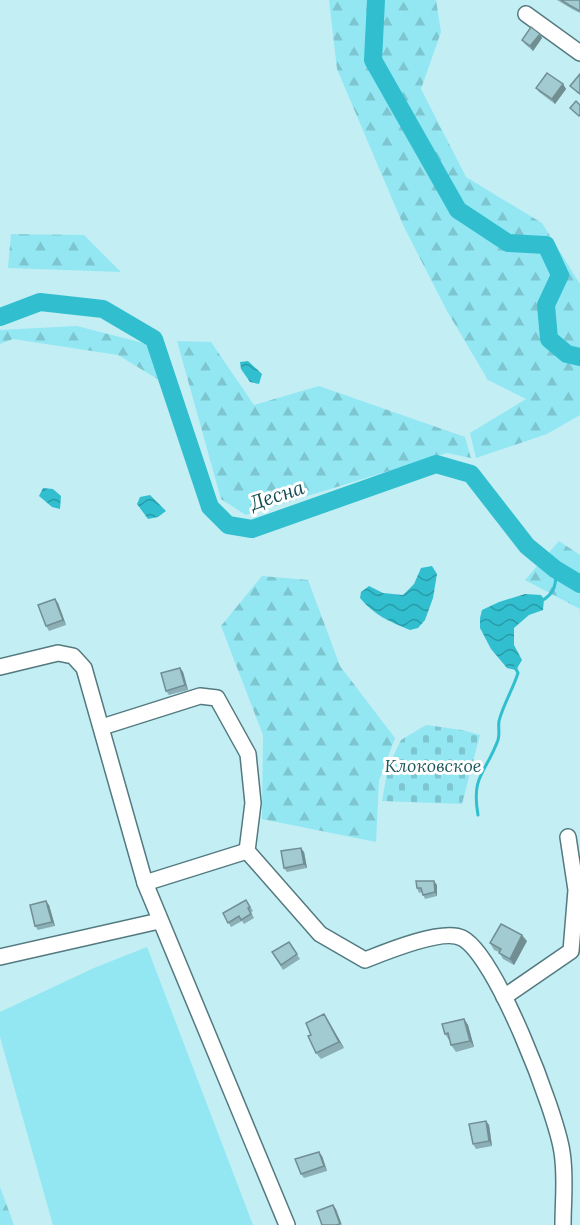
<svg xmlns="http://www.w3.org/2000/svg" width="580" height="1225" viewBox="0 0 580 1225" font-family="Lora,serif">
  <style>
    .green { fill: #92e7f3 }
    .forest { fill: url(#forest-firs) }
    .cemetery { fill: url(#cemetery-stones) }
    .water { fill: url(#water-waves) }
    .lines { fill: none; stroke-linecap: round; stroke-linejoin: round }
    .stream { stroke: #31bfcf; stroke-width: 3 }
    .river { stroke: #31bfcf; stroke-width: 18 }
    .minor-casing { stroke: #537a80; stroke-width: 18 }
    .minor { stroke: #fff; stroke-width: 15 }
    .wall { fill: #8bafb4 }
    .shaded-wall { fill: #718e92 }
    .building { fill: #a2cbd1; stroke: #718e92; stroke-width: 1.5 }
    .labels { text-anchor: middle; stroke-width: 6; stroke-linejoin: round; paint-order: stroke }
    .park-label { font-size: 18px; font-style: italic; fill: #1f575d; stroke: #fff }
    .water-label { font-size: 20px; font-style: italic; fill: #124d54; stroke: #fff }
  </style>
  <defs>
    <pattern id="forest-firs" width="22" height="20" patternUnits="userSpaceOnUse" patternTransform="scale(1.5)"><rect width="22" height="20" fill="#92e7f3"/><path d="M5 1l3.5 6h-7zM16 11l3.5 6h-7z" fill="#7dc6d0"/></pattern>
    <pattern id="cemetery-stones" width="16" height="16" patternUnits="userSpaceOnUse" patternTransform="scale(1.5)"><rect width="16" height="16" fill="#92e7f3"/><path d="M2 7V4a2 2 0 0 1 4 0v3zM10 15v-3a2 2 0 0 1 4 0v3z" fill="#7dc6d0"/></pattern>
    <pattern id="water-waves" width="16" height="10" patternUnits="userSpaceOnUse" patternTransform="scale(1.5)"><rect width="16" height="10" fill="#31bfcf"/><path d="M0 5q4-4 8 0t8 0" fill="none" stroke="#299ba8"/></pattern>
  </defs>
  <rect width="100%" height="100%" fill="#c3eef4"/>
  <polygon class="green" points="147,947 253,1225 53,1225 0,1037 0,1012 94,968"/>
  <g class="forest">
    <polygon points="329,0 436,0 441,32 421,89 466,177 542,223 580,284 580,415 547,434 476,458 470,433 526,399 488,380 447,311 404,227 337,69"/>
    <polygon points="11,234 84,235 121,272 8,268"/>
    <polygon points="77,326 151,345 159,380 118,355 13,339 0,344 0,330"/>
    <polygon points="177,341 211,342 254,405 319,386 465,437 471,458 447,453 246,515 221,499"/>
    <polygon points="559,541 580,555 580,609 525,580"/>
    <polygon points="262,576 308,580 340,666 395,738 379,781 376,842 262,819 263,735 221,626"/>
    <polygon points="0,1187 14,1225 0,1225"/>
  </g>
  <polygon class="cemetery" points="426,725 462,730 480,735 462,804 382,801 388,767 401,740"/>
  <g class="water">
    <polygon points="248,361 262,374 259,384 250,382 241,369 240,362"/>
    <polygon points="43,488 53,489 61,496 60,509 52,507 39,496"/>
    <polygon points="150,495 166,511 158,517 148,519 137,504 140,497"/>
    <path d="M432,566L437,574L433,598L425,620L418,628L410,630C390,622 374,615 360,598L361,592L369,586L383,593L403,595L414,584L421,568Z"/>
    <polygon points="525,594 541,595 544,599 543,610 529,615 514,628 514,645 522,660 516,670 507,668 491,649 480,628 480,618 482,610 499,602"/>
  </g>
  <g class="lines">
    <g class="stream">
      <path d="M541,601C555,594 557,583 555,569"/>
      <path d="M478,815C471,775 486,773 498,740C500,734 498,727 499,721C503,705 513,689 518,673L515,667"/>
    </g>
    <g class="river">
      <polyline points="376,0 373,60 458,210 508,243 546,245 560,275 546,305 549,339 567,354 580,357"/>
      <polyline points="0,317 40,302 103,309 154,339 210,507 228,525 252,529 436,464 471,474 527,546 555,569 580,584"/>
    </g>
    <defs>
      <g id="minor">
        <polyline points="526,14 580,53"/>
        <polyline points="0,667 58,653 73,656 84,668 145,883 287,1225"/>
        <path d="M102,727L200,696L217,698L248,754L253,803L247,851L320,934L365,960C385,952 443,928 462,938C496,955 556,1112 562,1152C566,1177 563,1200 563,1225"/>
        <polyline points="145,883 247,851"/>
        <polyline points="0,957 159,921"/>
        <polyline points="504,997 571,951 576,890 568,837"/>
      </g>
    </defs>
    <use href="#minor" class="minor-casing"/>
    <use href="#minor" class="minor"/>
  </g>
  <g class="wall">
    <polygon points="557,0 580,0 580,13 572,9"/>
    <polygon points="540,34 542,38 533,51 525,44 522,40"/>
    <polygon points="563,84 566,89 555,104 539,92 536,88"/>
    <polygon points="58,603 66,625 49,631 46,626"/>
    <polygon points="180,668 183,672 188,690 169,695 166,691"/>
    <polygon points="304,852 307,868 287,872 284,868"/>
    <polygon points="437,885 437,896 425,899 422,892 419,893 417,888"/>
    <polygon points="246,900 253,911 251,912 254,918 244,924 242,921 231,927 223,913"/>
    <polygon points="49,905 55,926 38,930 35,926"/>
    <polygon points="527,941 514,965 503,959 499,952 494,950 490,943"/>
    <polygon points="289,942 300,959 283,970 272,952"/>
    <polygon points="324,1014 344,1048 321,1059 316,1053 311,1035"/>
    <polygon points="464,1019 468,1025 474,1047 456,1052 451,1045 450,1040 449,1040 445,1034"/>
    <polygon points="486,1121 489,1125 492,1146 476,1149 473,1144"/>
    <polygon points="322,1156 327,1171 304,1178 301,1174"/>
  </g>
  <g class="shaded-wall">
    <polygon points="540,34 542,38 533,51 530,46"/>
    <polygon points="563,84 566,89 555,104 552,99"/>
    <polygon points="55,599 58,603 66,625 63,620"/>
    <polygon points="180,668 183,672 188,690 185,685"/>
    <polygon points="301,848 304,852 307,868 304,864"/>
    <polygon points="434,881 437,885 437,896 435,892"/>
    <polygon points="46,901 49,905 55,926 52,922"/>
    <polygon points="522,935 527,941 514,965 510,959"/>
    <polygon points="324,1014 328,1020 344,1048 339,1042"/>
    <polygon points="464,1019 468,1025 474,1047 470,1041"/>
    <polygon points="486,1121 489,1125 492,1146 489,1141"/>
    <polygon points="319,1152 322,1156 327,1171 324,1166"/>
    <polygon points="333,1205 336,1209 342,1225 340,1224"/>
  </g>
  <g class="building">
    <polygon points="561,0 580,0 580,11 569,5"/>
    <polygon points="531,27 540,34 530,46 522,40"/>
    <polygon points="547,73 563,84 552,99 536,88"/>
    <polygon points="580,74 580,94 570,86"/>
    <polygon points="576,101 580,105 580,115 579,116 570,108"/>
    <polygon points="55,599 63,620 46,626 38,605"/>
    <polygon points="180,668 185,685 166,691 161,673"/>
    <polygon points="301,848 304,864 284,868 281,851"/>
    <polygon points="416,881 434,881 435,892 423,895 421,888 417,888"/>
    <polygon points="246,900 250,907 248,908 251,914 241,920 239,916 228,923 223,913"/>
    <polygon points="46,901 52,922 35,926 30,905"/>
    <polygon points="501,924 522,935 510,959 499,953 501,949 490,943"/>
    <polygon points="289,942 297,954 281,965 272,952"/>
    <polygon points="324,1014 339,1042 316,1053 308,1036 311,1035 306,1023"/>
    <polygon points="464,1019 470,1041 451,1045 448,1033 445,1034 442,1024"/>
    <polygon points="486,1121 489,1141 473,1144 469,1124"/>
    <polygon points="319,1152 324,1166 301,1174 295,1159"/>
    <polygon points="333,1205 340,1224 336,1225 322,1225 317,1211"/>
  </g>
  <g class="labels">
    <g class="park-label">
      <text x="433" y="772">Клоковское</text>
    </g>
    <g class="water-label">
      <text transform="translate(277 495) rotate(-18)" y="7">Десна</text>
    </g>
  </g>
</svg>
